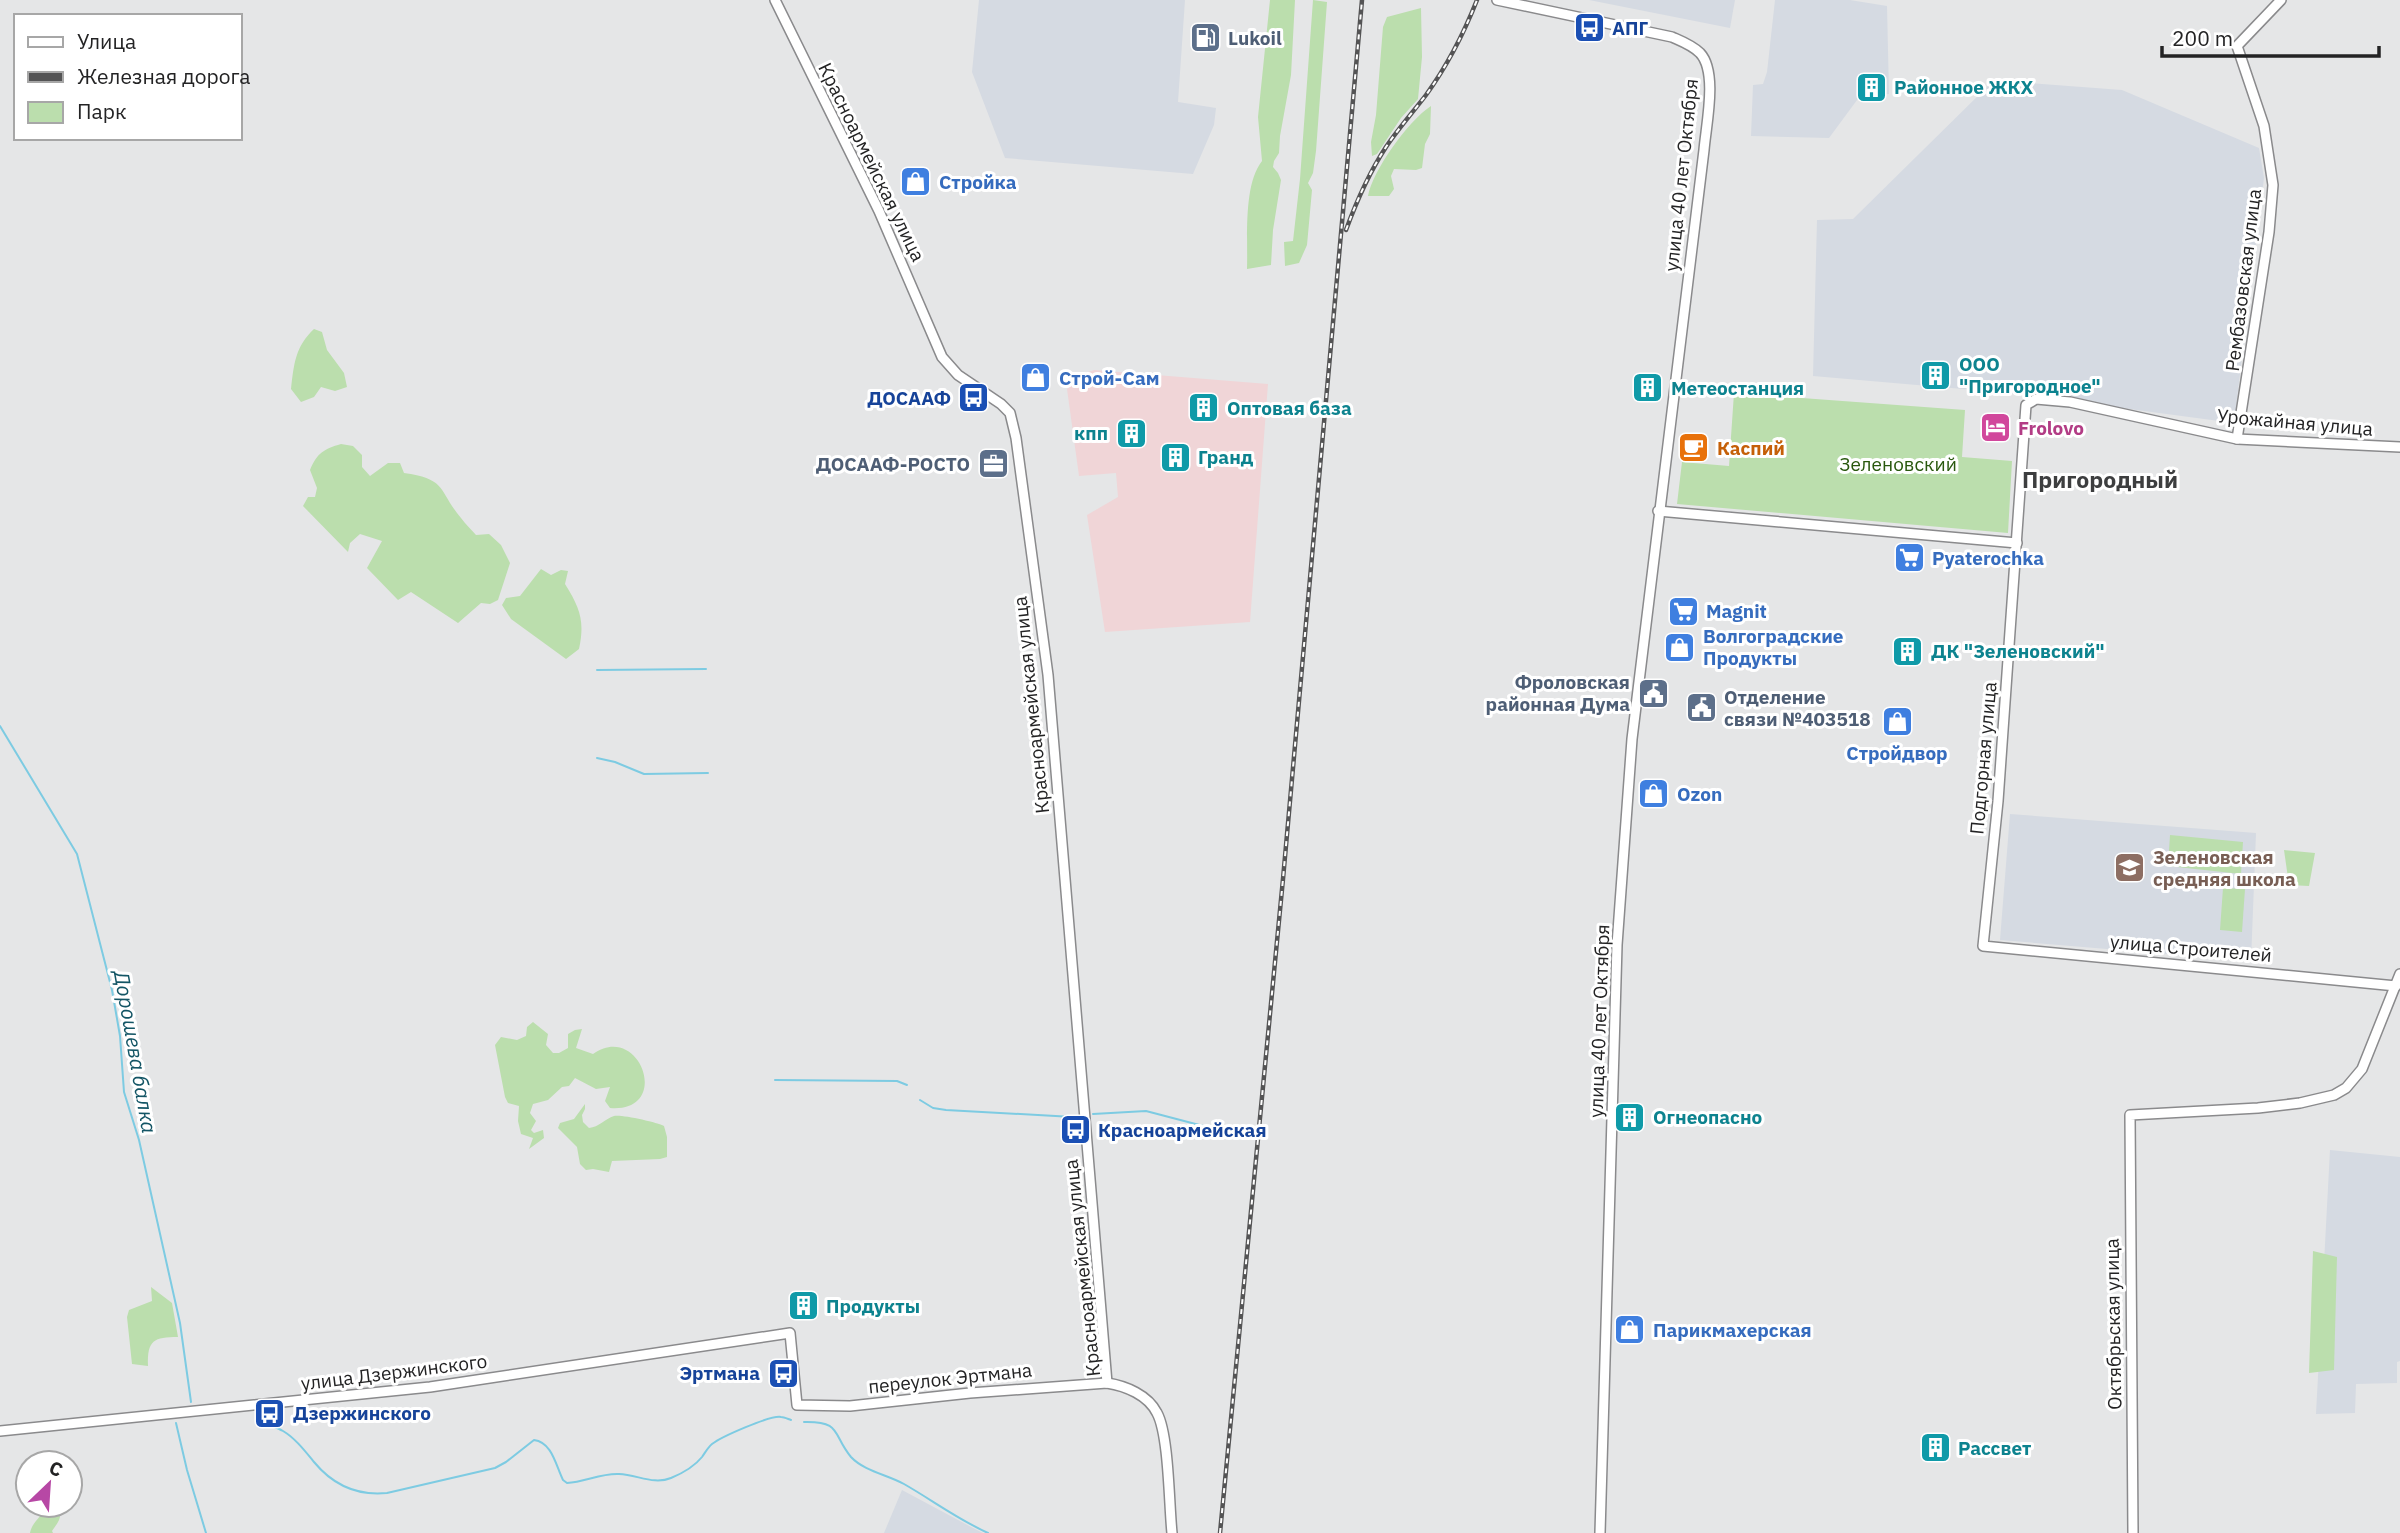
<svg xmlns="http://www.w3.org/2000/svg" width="2400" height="1533" viewBox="0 0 2400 1533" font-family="'IBM Plex Sans',sans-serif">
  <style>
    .commercial { fill: #f0d5d7 }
    .built { fill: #d5dae2 }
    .green { fill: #bbdead }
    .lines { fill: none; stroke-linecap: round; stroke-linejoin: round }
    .stream { stroke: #7dcbe2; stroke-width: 2 }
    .tertiary-casing { stroke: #8a8a8c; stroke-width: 12 }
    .tertiary { stroke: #fff; stroke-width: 9 }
    .rail-casing { stroke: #545455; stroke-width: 4.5 }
    .rail { stroke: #fff; stroke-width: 2; stroke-dasharray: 5; stroke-linecap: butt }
    .labels { text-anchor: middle; stroke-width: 6; stroke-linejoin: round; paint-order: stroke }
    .transit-label { font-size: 19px; font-weight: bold; fill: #164399; stroke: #fff; text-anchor: start }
    .service-label { font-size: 19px; font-weight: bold; fill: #4e5e75; stroke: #fff; text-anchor: start }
    .culture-label { font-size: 19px; font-weight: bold; fill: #0d838f; stroke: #fff; text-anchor: start }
    .street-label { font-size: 19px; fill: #232324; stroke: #fff }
    .shop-label { font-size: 19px; font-weight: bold; fill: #366cbe; stroke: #fff; text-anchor: start }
    .hotel-label { font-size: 19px; font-weight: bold; fill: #b23c85; stroke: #fff; text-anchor: start }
    .food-label { font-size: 19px; font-weight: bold; fill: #c56008; stroke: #fff; text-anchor: start }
    .park-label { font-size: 19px; fill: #29580e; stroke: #fff }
    .education-label { font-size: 19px; font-weight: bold; fill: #785e54; stroke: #fff; text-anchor: start }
    .water-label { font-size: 21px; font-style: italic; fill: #135565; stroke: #fff }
    .quarter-label { font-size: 23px; font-weight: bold; fill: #3d3e3f; stroke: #fff }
  </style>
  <rect width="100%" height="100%" fill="#e5e6e7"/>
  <polygon class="commercial" points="1094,370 1268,384 1250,622 1105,632 1087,515 1118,497 1116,473 1079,476 1067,389 1082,374"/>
  <g class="built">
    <polygon points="979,0 1185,0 1178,102 1216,108 1214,125 1193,174 1005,158 972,72"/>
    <polygon points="1589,0 1735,0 1730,28"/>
    <polygon points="1775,0 1850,0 1887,6 1889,94 1860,96 1829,138 1751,136 1753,85 1763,84 1767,72"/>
    <polygon points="2004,81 2122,90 2259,148 2264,178 2234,423 2009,393 1813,376 1817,220 1853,219 1988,86"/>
    <polygon points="2010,814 2256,833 2251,961 2000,940"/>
    <polygon points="2330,1150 2400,1157 2400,1361 2397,1362 2397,1383 2356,1384 2355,1413 2316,1414"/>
    <polygon points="902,1490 973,1528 983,1533 884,1533"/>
  </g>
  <g class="green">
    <path d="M1270,0H1295L1291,75L1280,136L1279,153L1274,161L1273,167L1278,173L1281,180L1273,230L1271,265L1247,269C1248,239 1243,185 1262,161L1258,117Z"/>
    <polygon points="1313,0 1327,2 1316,151 1313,173 1308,183 1312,190 1307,245 1299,263 1285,266 1284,242 1293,241 1300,179"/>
    <polygon points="1421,8 1422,57 1418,99 1401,118 1377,154 1372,156 1371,142 1376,115 1383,27 1387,17"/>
    <path d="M1431,106L1430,134L1425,144L1422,168L1416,170L1394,169L1391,176L1394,189L1389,196H1368C1373,170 1408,121 1431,106Z"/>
    <path d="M314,329L322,332L327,350L344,373L347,387L335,391L321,387L314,397L301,402L291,389C294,364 295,347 314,329Z"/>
    <polygon points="1734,393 1965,410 1962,457 2012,461 2008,533 1677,504 1682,462 1729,466"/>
    <path d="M341,444L353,446L362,455V467L370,476L388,463H400L404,473C448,479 438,491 461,518C465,524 471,529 476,535L489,534L501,545L510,563L498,600L490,604L481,603L458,623L411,592L398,600L367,568L382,541L360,534L350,543L348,552L303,506L308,497H315L317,488L310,470C317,453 324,449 341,444Z"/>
    <path d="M541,569L551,575L561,570L568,571L565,584C580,608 585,621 579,649L566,659L511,619L502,605L506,598L520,596Z"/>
    <polygon points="2170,835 2243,842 2241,874 2168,866"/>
    <polygon points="2284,850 2315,853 2309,886 2289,885"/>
    <polygon points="2223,888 2245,889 2242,932 2220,930"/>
    <path d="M533,1022L548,1034L546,1045L553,1053H559L568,1048V1034L575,1030L582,1029L576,1048L593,1054C640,1021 673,1113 610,1108L605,1101L610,1087L596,1089L575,1078L569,1086L562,1087L548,1100L533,1104L530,1113L536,1121L531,1130L534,1133L543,1130L544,1138L529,1149L533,1138L521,1134L518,1121L519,1106L508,1103L505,1097L495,1045L501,1037L517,1040L526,1036L527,1027Z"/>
    <path d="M585,1104V1109L582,1115L583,1122L589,1128C599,1127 605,1119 614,1116C620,1114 657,1122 664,1126L667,1137V1157L660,1159L612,1161L609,1172L593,1169L586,1170L580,1164L577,1147L558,1128L560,1123L574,1119Z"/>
    <polygon points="2313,1251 2337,1257 2334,1370 2309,1373"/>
    <path d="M151,1287L172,1303L178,1337C154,1337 147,1340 148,1366L132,1364L127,1317L129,1310L152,1301Z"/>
    <path d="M46,1505H58C63,1517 59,1521 52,1531L53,1533H30C32,1521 43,1517 46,1505Z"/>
  </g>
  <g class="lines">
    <g class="stream">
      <polyline points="597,670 706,669"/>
      <polyline points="0,726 77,854 112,990 120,1036 124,1092 139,1140 180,1323 191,1402"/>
      <polyline points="597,758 615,762 644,774 708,773"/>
      <polyline points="775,1080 897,1081 907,1085"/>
      <polyline points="920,1100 933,1108 946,1110 1073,1117"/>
      <polyline points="1093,1114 1146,1111 1207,1127"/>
      <path d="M262,1421C269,1425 276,1427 283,1431C295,1438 305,1451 314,1462C333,1485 357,1496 387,1493L495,1468L506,1462L534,1440C552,1442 556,1466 563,1480L567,1483C585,1482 601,1473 619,1474C638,1475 654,1485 671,1478C683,1473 694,1467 702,1457C705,1453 708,1447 712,1444C721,1437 770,1415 781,1417C784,1417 788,1419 791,1420"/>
      <path d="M804,1422C842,1421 832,1434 851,1457C864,1471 888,1475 904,1484C932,1500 959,1520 988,1533"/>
      <polyline points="176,1423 187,1470 206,1533"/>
    </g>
    <defs>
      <g id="tertiary">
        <polyline points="775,0 879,211 942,357 958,375 1001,404 1010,413 1016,438 1048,675 1107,1383"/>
        <path d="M1497,0L1672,37C1681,41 1692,45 1700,53C1718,72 1706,125 1704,150L1632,739L1617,945L1600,1533"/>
        <polyline points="2237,439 2269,232 2273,185 2264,126 2237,46 2281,0"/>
        <polyline points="1658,511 2017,543"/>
        <polyline points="2396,986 1983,946 1998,801 2026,405 2036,399 2070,402 2237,439 2400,447"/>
        <path d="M0,1431L430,1387L790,1333L797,1405L850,1406L970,1393L1107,1383C1126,1386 1148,1395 1157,1413C1169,1435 1169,1505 1172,1533"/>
        <polyline points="2133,1533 2130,1115 2258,1108 2300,1103 2334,1095 2346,1088 2362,1069 2400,974"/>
      </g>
    </defs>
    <use href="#tertiary" class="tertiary-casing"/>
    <use href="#tertiary" class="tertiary"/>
    <defs>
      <g id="rail">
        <path d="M1346,230C1357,200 1369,173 1386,147C1398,129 1413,112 1426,95C1447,66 1464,33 1477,0"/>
        <polyline points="1220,1533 1283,879 1362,0"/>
      </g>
    </defs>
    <use href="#rail" class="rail-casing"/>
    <use href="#rail" class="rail"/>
  </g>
  <defs>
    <symbol id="bus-square" viewBox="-11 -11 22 22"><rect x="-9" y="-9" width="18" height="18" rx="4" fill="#1a4fb4" stroke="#fff"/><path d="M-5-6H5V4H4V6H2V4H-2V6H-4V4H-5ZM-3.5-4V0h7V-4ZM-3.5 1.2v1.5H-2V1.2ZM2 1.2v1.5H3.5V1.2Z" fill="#fff"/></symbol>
    <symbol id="fuel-square" viewBox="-11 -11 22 22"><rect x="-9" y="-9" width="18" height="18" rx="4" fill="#5c6f8a" stroke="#fff"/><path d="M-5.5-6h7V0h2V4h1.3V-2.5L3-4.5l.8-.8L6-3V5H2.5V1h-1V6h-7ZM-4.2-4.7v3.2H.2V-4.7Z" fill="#fff"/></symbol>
    <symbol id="building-square" viewBox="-11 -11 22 22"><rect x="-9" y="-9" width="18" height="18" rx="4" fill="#0f9aa8" stroke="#fff"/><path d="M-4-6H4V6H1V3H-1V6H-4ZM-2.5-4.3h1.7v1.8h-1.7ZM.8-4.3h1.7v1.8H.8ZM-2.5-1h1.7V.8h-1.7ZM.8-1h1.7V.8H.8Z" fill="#fff"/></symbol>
    <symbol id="shop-square" viewBox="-11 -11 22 22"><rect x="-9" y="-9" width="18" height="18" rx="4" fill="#3f7fe0" stroke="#fff"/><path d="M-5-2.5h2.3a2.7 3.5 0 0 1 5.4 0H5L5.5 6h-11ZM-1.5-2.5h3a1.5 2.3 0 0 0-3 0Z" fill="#fff"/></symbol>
    <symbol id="hotel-square" viewBox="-11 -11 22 22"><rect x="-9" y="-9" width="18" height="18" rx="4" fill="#d1479c" stroke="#fff"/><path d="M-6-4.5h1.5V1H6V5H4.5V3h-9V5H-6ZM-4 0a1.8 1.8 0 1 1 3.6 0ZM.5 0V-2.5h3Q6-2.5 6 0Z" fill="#fff"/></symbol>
    <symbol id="cafe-square" viewBox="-11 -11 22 22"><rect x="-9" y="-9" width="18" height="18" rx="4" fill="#e8710a" stroke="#fff"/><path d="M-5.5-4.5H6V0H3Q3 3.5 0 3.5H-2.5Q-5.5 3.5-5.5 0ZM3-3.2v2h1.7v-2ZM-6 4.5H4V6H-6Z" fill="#fff"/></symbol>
    <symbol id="office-square" viewBox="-11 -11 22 22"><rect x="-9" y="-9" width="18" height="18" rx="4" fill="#5c6f8a" stroke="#fff"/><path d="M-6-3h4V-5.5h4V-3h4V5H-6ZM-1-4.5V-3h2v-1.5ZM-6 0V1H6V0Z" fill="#fff"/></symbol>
    <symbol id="supermarket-square" viewBox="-11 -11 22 22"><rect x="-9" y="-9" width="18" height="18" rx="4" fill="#3f7fe0" stroke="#fff"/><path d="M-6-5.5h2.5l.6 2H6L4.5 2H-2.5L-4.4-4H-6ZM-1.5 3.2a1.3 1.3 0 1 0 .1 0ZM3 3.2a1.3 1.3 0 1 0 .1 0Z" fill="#fff"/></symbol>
    <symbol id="civic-square" viewBox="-11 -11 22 22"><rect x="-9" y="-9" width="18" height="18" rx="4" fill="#5c6f8a" stroke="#fff"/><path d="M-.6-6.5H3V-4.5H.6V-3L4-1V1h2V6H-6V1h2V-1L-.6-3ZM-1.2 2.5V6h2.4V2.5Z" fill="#fff"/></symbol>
    <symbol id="school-square" viewBox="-11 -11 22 22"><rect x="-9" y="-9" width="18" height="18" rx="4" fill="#8d6e63" stroke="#fff"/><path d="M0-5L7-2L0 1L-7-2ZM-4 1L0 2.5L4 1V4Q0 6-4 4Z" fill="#fff"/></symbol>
  </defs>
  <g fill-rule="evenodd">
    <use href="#bus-square" x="1572" y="10" width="35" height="35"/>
    <use href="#fuel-square" x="1188" y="20" width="35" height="35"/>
    <use href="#building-square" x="1854" y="70" width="35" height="35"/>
    <use href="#shop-square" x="898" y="164" width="35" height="35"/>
    <use href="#building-square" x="1918" y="358" width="35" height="35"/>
    <use href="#shop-square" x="1018" y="360" width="35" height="35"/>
    <use href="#building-square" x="1630" y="370" width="35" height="35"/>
    <use href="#bus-square" x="956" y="380" width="35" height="35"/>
    <use href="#building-square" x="1186" y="390" width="35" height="35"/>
    <use href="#hotel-square" x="1978" y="410" width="35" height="35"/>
    <use href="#building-square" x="1114" y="416" width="35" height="35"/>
    <use href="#cafe-square" x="1676" y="430" width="35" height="35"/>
    <use href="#building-square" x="1158" y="440" width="35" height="35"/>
    <use href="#office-square" x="976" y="446" width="35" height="35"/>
    <use href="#supermarket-square" x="1892" y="540" width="35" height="35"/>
    <use href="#supermarket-square" x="1666" y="594" width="35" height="35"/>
    <use href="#shop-square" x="1662" y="630" width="35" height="35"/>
    <use href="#building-square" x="1890" y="634" width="35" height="35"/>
    <use href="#civic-square" x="1636" y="676" width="35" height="35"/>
    <use href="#civic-square" x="1684" y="690" width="35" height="35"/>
    <use href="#shop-square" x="1880" y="704" width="35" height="35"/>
    <use href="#shop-square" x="1636" y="776" width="35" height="35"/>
    <use href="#school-square" x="2112" y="850" width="35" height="35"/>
    <use href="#building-square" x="1612" y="1100" width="35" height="35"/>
    <use href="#bus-square" x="1058" y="1112" width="35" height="35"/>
    <use href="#building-square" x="786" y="1288" width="35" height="35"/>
    <use href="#shop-square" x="1612" y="1312" width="35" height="35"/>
    <use href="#bus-square" x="766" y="1356" width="35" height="35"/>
    <use href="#bus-square" x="252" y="1396" width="35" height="35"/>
    <use href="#building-square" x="1918" y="1430" width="35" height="35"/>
  </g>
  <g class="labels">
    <g class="transit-label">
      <text x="1612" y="35">АПГ</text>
      <text x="951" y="405" text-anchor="end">ДОСААФ</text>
      <text x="1098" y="1137">Красноармейская</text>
      <text x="760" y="1380" text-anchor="end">Эртмана</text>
      <text x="293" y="1420">Дзержинского</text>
    </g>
    <g class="service-label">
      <text x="1228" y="45">Lukoil</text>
      <text x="970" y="471" text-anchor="end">ДОСААФ-РОСТО</text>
      <text x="1630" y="689" text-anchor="end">Фроловская<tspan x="1630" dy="22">районная Дума</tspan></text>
      <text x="1724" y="704">Отделение<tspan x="1724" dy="22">связи №403518</tspan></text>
    </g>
    <g class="culture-label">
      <text x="1894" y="94">Районное ЖКХ</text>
      <text x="1959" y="371">ООО<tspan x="1959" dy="22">"Пригородное"</tspan></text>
      <text x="1671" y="395">Метеостанция</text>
      <text x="1227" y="415">Оптовая база</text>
      <text x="1108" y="440" text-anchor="end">кпп</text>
      <text x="1198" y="464">Гранд</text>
      <text x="1931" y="658">ДК "Зеленовский"</text>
      <text x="1653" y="1124">Огнеопасно</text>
      <text x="826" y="1313">Продукты</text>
      <text x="1958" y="1455">Рассвет</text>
    </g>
    <g class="street-label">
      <text transform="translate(872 162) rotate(64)" y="7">Красноармейская улица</text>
      <text transform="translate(1681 175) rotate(-84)" y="7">улица 40 лет Октября</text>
      <text transform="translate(2243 280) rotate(-83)" y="7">Рембазовская улица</text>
      <text transform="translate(2295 422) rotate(5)" y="7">Урожайная улица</text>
      <text transform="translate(1031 705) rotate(-96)" y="7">Красноармейская улица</text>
      <text transform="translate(1983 758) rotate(-85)" y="7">Подгорная улица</text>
      <text transform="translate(2191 948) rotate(5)" y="7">улица Строителей</text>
      <text transform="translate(1599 1021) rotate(-88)" y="7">улица 40 лет Октября</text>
      <text transform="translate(1082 1268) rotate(-96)" y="7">Красноармейская улица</text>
      <text transform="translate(2113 1324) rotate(-91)" y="7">Октябрьская улица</text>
      <text transform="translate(394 1372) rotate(-7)" y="7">улица Дзержинского</text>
      <text transform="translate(950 1378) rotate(-6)" y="7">переулок Эртмана</text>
    </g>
    <g class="shop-label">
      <text x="939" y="189">Стройка</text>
      <text x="1059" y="385">Строй-Сам</text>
      <text x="1932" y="565">Pyaterochka</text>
      <text x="1706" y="618">Magnit</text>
      <text x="1703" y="643">Волгоградские<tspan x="1703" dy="22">Продукты</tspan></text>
      <text x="1897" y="760" text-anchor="middle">Стройдвор</text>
      <text x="1677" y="801">Ozon</text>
      <text x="1653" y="1337">Парикмахерская</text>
    </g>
    <g class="hotel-label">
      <text x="2018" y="435">Frolovo</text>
    </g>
    <g class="food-label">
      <text x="1717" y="455">Каспий</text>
    </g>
    <g class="park-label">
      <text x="1898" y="471">Зеленовский</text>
    </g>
    <g class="education-label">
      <text x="2153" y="864">Зеленовская<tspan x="2153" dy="22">средняя школа</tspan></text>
    </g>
    <g class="water-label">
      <text transform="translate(135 1052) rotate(80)" y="7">Дорошева балка</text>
    </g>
    <g class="quarter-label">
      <text x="2100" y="488">Пригородный</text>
    </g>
  </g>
  <rect x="14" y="14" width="228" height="126" fill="#ffffff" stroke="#a7a7a7" stroke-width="2"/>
  <rect x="28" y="37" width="35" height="10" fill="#ffffff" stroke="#a7a7a7" stroke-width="2"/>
  <text x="77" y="49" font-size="21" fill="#232324">Улица</text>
  <rect x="28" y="72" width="35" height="10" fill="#545455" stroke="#a7a7a7" stroke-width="2"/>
  <text x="77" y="84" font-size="21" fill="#232324">Железная дорога</text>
  <rect x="28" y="102" width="35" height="21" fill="#bbdead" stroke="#a7a7a7" stroke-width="2"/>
  <text x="77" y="119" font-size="21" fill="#232324">Парк</text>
  <g transform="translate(49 1484) rotate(25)"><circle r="33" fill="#ffffff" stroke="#a7a7a7" stroke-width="2"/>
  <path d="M0-5L12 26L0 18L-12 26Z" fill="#b748a5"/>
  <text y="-10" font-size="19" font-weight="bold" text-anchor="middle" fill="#232324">С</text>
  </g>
  <path d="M2162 46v10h217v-10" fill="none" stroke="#232324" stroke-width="3.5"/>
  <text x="2172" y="46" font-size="21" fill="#232324" stroke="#ffffff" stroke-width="5" paint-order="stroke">200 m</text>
</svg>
